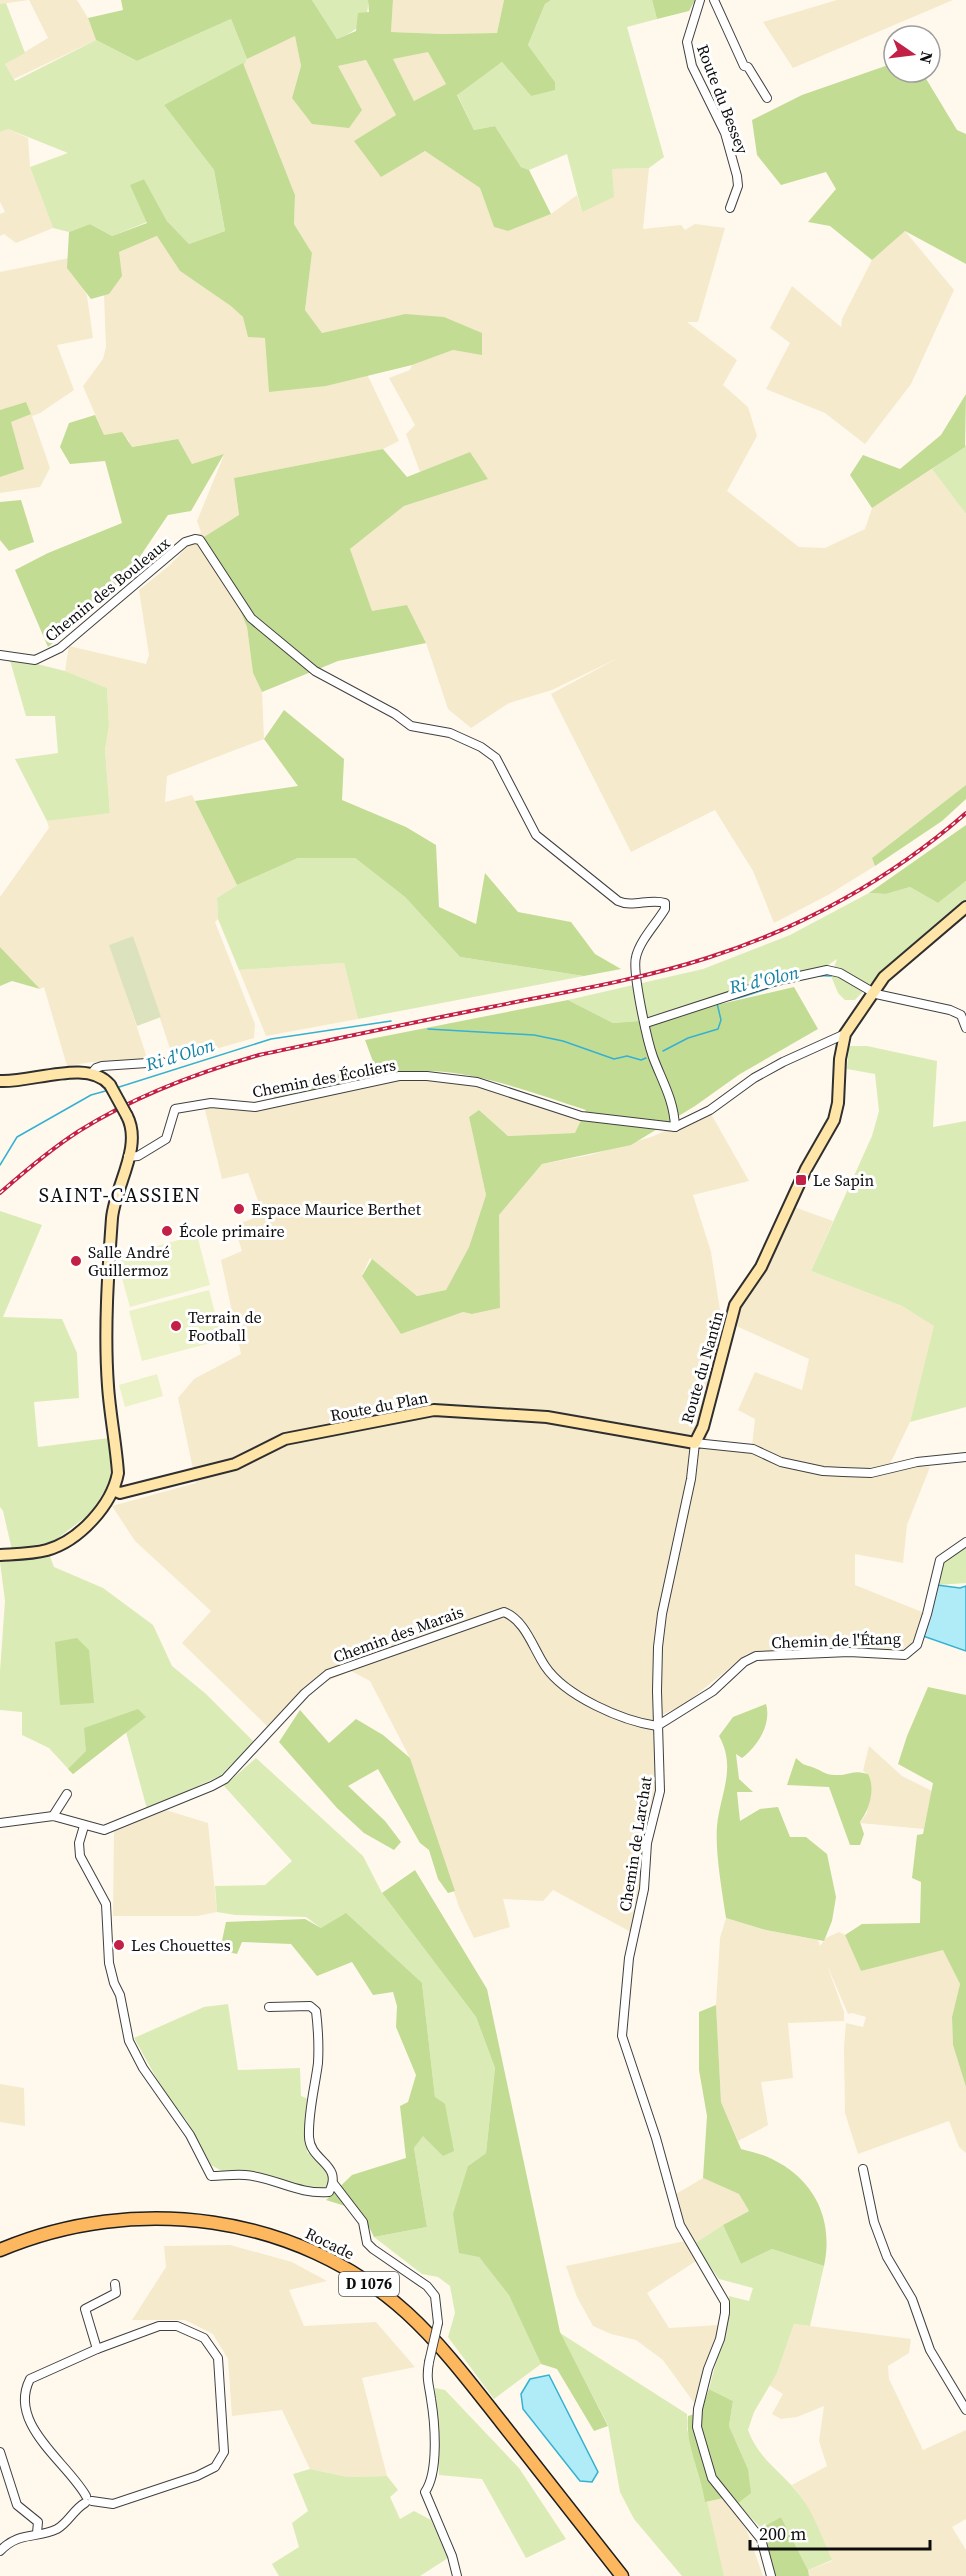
<svg xmlns="http://www.w3.org/2000/svg" width="966" height="2576" viewBox="0 0 966 2576" font-family="'Source Serif 4',serif">
  <style>
    .farmland { fill: #f6eacd }
    .green { fill: #dbebb6 }
    .forest { fill: #c2dc94; fill-rule: evenodd }
    .cemetery { fill: #dde2be }
    .pitch { fill: #ebf2c8 }
    .water { fill: #b0ebf8; stroke: #35b1d2; stroke-width: 1.5 }
    .lines { fill: none; stroke-linecap: round; stroke-linejoin: round }
    .stream { stroke: #35b1d2; stroke-width: 1.5 }
    .street-casing { stroke: #404040; stroke-width: 10 }
    .secondary-casing { stroke: #2f2f2f; stroke-width: 14 }
    .primary-casing { stroke: #1e1e1e; stroke-width: 15 }
    .street { stroke: #fff; stroke-width: 8 }
    .secondary { stroke: #ffe5a8; stroke-width: 10 }
    .primary { stroke: #fdb85f; stroke-width: 12 }
    .rail-casing { stroke: #c22047; stroke-width: 4 }
    .rail { stroke: #fff; stroke-width: 1.5; stroke-dasharray: 4.5; stroke-linecap: butt }
    .street-bridge-casing { stroke: #404040; stroke-width: 10; stroke-linecap: butt }
    .secondary-bridge-casing { stroke: #2f2f2f; stroke-width: 14; stroke-linecap: butt }
    .street-bridge { stroke: #fff; stroke-width: 8 }
    .secondary-bridge { stroke: #ffe5a8; stroke-width: 10 }
    .poi-dot { fill: #c22047; stroke: #fff; stroke-width: 2 }
    .labels { text-anchor: middle; stroke-width: 6; stroke-linejoin: round; paint-order: stroke }
    .shield { fill: #fff; stroke: #565656; stroke-width: 1.5 }
    .shield-label { font-size: 15px; font-weight: bold; fill: #0d0d0d }
    .street-label { font-size: 16px; fill: #0d0d0d; stroke: #fff }
    .poi-label { font-size: 16px; fill: #0d0d0d; stroke: #fff; text-anchor: start }
    .water-label { font-size: 18px; font-style: italic; fill: #1280a3; stroke: #fff }
    .quarter-label { font-size: 20px; letter-spacing: 1.5px; fill: #0d0d0d; stroke: #fff }
  </style>
  <rect width="100%" height="100%" fill="#fff8ed"/>
  <g class="farmland">
    <polygon points="0,0 77,0 88,18 96,40 14,79 5,64 48,38 29,0 0,4"/>
    <polygon points="393,0 504,0 497,33 443,34 391,32"/>
    <polygon points="837,0 953,0 793,68 763,22"/>
    <polygon points="295,36 301,66 292,98 362,110 338,66 366,60 396,115 355,141 381,176 425,151 480,188 494,227 508,231 551,214 577,195 582,212 611,169 649,168 643,229 681,225 685,230 695,224 725,228 698,322 687,322 737,360 723,385 748,407 757,436 727,491 799,547 825,548 865,529 872,508 932,469 966,514 966,785 872,858 875,866 828,895 774,923 753,871 715,810 631,852 551,694 618,658 552,690 509,703 471,728 448,709 426,643 407,605 368,613 350,549 404,506 488,479 470,452 420,472 406,434 415,425 389,378 410,370 412,365 453,350 481,354 405,314 322,333 305,310 312,253 294,224 295,195 243,63 247,59"/>
    <polygon points="428,51 446,84 414,101 393,59"/>
    <polygon points="8,129 28,138 30,167 53,228 16,243 4,234 0,236 0,214 5,212 0,202 0,132"/>
    <polygon points="905,231 954,290 911,384 865,444 825,413 766,389 790,343 770,328 792,286 841,327 842,319 872,260"/>
    <polygon points="158,236 180,271 232,306 265,338 326,386 367,374 399,441 383,449 234,478 239,516 226,576 247,627 253,673 262,692 264,739 167,776 165,802 192,795 237,885 217,898 218,919 215,922 255,1024 254,1038 191,1056 173,1058 133,936 110,945 148,1061 92,1062 67,1066 44,987 40,989 0,947 0,897 49,828 47,821 110,812 105,750 109,726 107,688 65,671 69,646 146,664 149,655 139,590 170,565 201,532 197,521 224,455 192,464 178,439 131,447 128,439 104,435 83,386 103,359 106,347 104,295 109,294 119,252"/>
    <polygon points="69,258 87,296 93,338 57,345 74,390 40,413 32,416 50,468 40,487 0,493 0,272"/>
    <polygon points="344,963 358,1019 266,1036 239,970"/>
    <polygon points="437,1079 463,1082 499,1093 581,1121 576,1133 508,1136 479,1110 469,1117 486,1195 469,1247 446,1290 417,1296 370,1258 362,1275 401,1334 463,1312 472,1314 500,1308 499,1215 542,1164 590,1155 651,1137 710,1112 749,1181 693,1195 711,1252 720,1310 729,1313 700,1425 709,1441 752,1446 755,1419 738,1410 755,1372 802,1390 809,1359 734,1325 743,1302 794,1207 833,1221 811,1271 902,1306 935,1326 910,1422 890,1464 930,1467 907,1525 903,1563 855,1554 855,1585 927,1614 915,1642 898,1652 850,1649 747,1654 686,1703 660,1716 653,1736 660,1781 642,1886 631,1932 553,1890 543,1901 503,1899 510,1927 474,1938 459,1907 410,1758 370,1681 351,1671 306,1690 268,1727 182,1643 211,1611 135,1541 112,1506 196,1483 178,1398 194,1379 241,1354 221,1260 242,1251 234,1226 263,1214 248,1173 222,1179 204,1106 256,1110 397,1081"/>
    <polygon points="869,1746 902,1776 932,1791 924,1829 860,1823 867,1813 868,1774 863,1771"/>
    <polygon points="166,1810 208,1823 217,1912 197,1916 113,1916 114,1831"/>
    <polygon points="726,1918 766,1930 818,1940 820,1946 826,1938 839,1932 845,1935 861,1971 943,1949 960,1984 952,2017 953,2045 966,2087 966,2153 959,2147 949,2121 858,2154 845,2113 844,2047 846,2023 863,2027 866,2017 852,2013 848,2014 827,1965 844,2012 844,2021 788,2023 793,2078 761,2082 768,2125 738,2141 721,2102 716,2005 720,1938"/>
    <polygon points="0,2084 24,2088 25,2126 0,2122"/>
    <polygon points="703,2178 739,2194 749,2211 723,2225 694,2244 680,2225 671,2195 676,2194"/>
    <polygon points="685,2241 696,2261 647,2293 669,2328 719,2325 715,2345 695,2404 663,2360 636,2340 611,2334 593,2326 577,2297 566,2266"/>
    <polygon points="230,2245 292,2262 327,2281 289,2290 304,2326 376,2322 415,2367 362,2378 387,2476 348,2477 310,2469 282,2410 232,2416 228,2359 213,2334 185,2320 132,2320 166,2267 164,2246"/>
    <polygon points="794,2324 911,2339 909,2353 888,2366 889,2379 923,2450 966,2430 966,2519 952,2527 966,2550 966,2576 809,2576 808,2570 832,2561 803,2499 792,2485 827,2466 819,2441 824,2406 797,2417 781,2419 772,2414 783,2394 769,2385 777,2373"/>
    <polygon points="724,2498 747,2531 763,2576 724,2576 705,2502"/>
  </g>
  <g class="green">
    <path d="M312,0H368C369,23 356,31 337,39Z"/>
    <polygon points="551,0 652,0 657,19 627,27 664,157 649,168 612,169 614,197 582,212 567,154 529,170 521,167 495,126 474,130 457,94 502,62 531,96 555,82 528,45 545,4"/>
    <polygon points="6,3 25,53 5,64 15,81 96,40 137,61 231,19 247,59 244,65 164,105 214,170 225,231 189,244 167,221 144,179 131,185 147,222 112,236 90,224 69,232 53,228 30,167 68,153 8,129 0,132 0,4"/>
    <polygon points="966,445 966,514 932,469"/>
    <polygon points="9,657 65,671 107,688 109,726 105,750 110,813 47,821 15,759 58,753 55,716 26,716"/>
    <polygon points="298,858 355,858 405,897 460,957 584,976 358,1019 344,963 239,970 218,919 217,898 237,885"/>
    <polygon points="966,881 966,901 889,964 855,1000 845,1000 838,993 831,976 837,959 828,965 784,975 667,1012 651,1020 613,1023 568,1000 703,969 790,935 869,893 886,894 910,887 938,903"/>
    <polygon points="849,1046 867,1046 937,1061 933,1127 966,1121 966,1407 910,1422 934,1326 902,1306 811,1271 872,1136 879,1111 875,1074 847,1069"/>
    <polygon points="0,1211 42,1225 3,1317 62,1319 77,1353 79,1398 34,1402 38,1447 109,1438 111,1480 91,1513 54,1541 12,1550 3,1511 0,1507"/>
    <polygon points="966,1545 966,1583 937,1585 942,1563"/>
    <polygon points="49,1554 54,1567 103,1588 153,1625 172,1666 206,1694 254,1742 220,1776 147,1809 126,1732 73,1774 49,1748 22,1735 22,1712 0,1710 0,1671 5,1601 0,1562"/>
    <polygon points="256,1758 363,1856 382,1893 476,2017 495,2068 486,2153 468,2166 479,2257 510,2295 541,2364 494,2399 448,2337 455,2313 450,2286 438,2277 422,2274 374,2237 427,2227 414,2148 423,2135 431,2143 435,2097 422,1983 321,1928 306,1917 235,1915 217,1912 215,1886 265,1885 292,1861 224,1786"/>
    <path d="M228,2004L238,2070L300,2068L301,2096L308,2099L307,2152C318,2161 330,2168 330,2184L322,2190L296,2186L268,2176L222,2171L211,2165L187,2121L167,2097L134,2038L204,2007Z"/>
    <path d="M723,2225L741,2264L772,2249L824,2266L810,2326L794,2324L777,2373L754,2412L748,2430C760,2462 783,2472 802,2498C815,2516 823,2540 832,2560L808,2570L781,2517L761,2528L737,2504L748,2469L729,2426L733,2401L709,2389L728,2317L729,2296L749,2301L753,2288L719,2279L694,2244Z"/>
    <polygon points="560,2333 687,2414 687,2429 702,2479 724,2576 682,2576 634,2519 620,2492 608,2425"/>
    <polygon points="435,2388 445,2390 519,2468 566,2539 526,2558 482,2479 439,2475"/>
    <polygon points="310,2469 348,2477 387,2476 398,2490 390,2497 400,2519 414,2511 431,2520 448,2558 420,2576 279,2576 272,2564 299,2547 292,2523 308,2511 293,2474"/>
  </g>
  <g class="forest">
    <path d="M121,0H312L337,39L356,31L358,13L369,12L368,0H393L391,32L443,34L497,33L504,0H551L545,4L528,45L555,82V90L531,96L502,62L457,95L474,130L495,126L521,167L529,170L551,214L508,231L494,227L480,188L425,151L381,177L354,141L396,115L366,60L338,66L362,110L349,128L312,124L292,98L301,66L295,36L247,59L231,19L137,61L96,40L88,18L123,10ZM428,52L446,84L414,101L393,59Z"/>
    <polygon points="652,0 695,0 689,11 657,19"/>
    <polygon points="243,63 295,195 294,224 312,253 305,310 322,333 405,314 444,317 482,333 482,355 453,350 412,365 326,386 269,392 265,338 248,337 243,317 231,306 180,271 157,236 119,252 122,276 109,294 91,299 67,268 69,232 90,224 112,236 147,223 130,185 144,179 167,221 189,244 225,231 214,170 164,105"/>
    <polygon points="894,63 894,72 922,72 957,130 966,134 966,264 905,231 872,260 830,226 808,222 836,189 826,172 781,185 757,155 752,120 802,95"/>
    <polygon points="966,394 965,447 872,508 850,475 863,455 900,469 941,435"/>
    <polygon points="26,402 31,414 11,422 24,469 0,477 0,410"/>
    <polygon points="95,415 104,435 122,432 132,447 178,439 192,464 224,454 191,511 168,515 141,555 145,566 48,647 15,570 48,553 122,523 105,461 70,464 60,447 69,423"/>
    <polygon points="383,449 407,477 470,452 488,479 404,506 350,549 372,611 407,605 426,643 338,661 262,692 253,673 247,627 226,576 204,537 239,515 234,478"/>
    <polygon points="21,500 34,542 9,551 0,540 0,502"/>
    <polygon points="284,710 344,759 342,800 406,827 436,845 439,907 476,924 485,873 518,912 571,922 595,954 621,969 584,976 460,957 405,897 355,858 298,858 237,885 195,801 298,786 264,739"/>
    <polygon points="966,785 966,799 942,821 875,866 872,858"/>
    <polygon points="966,825 966,881 938,903 910,887 886,894 869,893"/>
    <polygon points="0,947 40,989 12,981 0,986"/>
    <path d="M794,987L818,1029L740,1074L695,1106L631,1145L542,1164L499,1215L500,1308L472,1314L463,1312L401,1334L362,1276L372,1259L417,1296L446,1290L469,1247L486,1195L469,1117L479,1110L508,1136L575,1133L586,1110C536,1094 483,1073 430,1071C383,1070 323,1090 276,1100L268,1088L375,1067L365,1040L568,1000L613,1023L651,1020Z"/>
    <polygon points="77,1638 89,1650 94,1703 60,1705 55,1642"/>
    <polygon points="928,1687 966,1695 966,2087 953,2045 952,2017 960,1984 943,1950 861,1971 845,1935 862,1924 920,1923 921,1882 912,1878 917,1835 923,1834 933,1783 898,1764 907,1736"/>
    <path d="M766,1704C772,1724 757,1747 742,1758L736,1754L739,1779L753,1792H737L740,1821L760,1809L778,1807L790,1837H806L827,1854L836,1897L832,1921L824,1941L766,1930L726,1918C722,1891 715,1852 717,1826C720,1794 737,1768 719,1736L733,1717Z"/>
    <polygon points="138,1709 146,1717 73,1774 68,1769 86,1751 84,1728"/>
    <polygon points="300,1710 329,1743 356,1719 383,1735 410,1758 455,1891 448,1893 438,1879 429,1850 420,1843 378,1769 348,1786 385,1821 401,1842 394,1850 364,1833 337,1808 279,1742"/>
    <path d="M796,1758C803,1765 805,1765 812,1767C821,1770 825,1775 835,1775C849,1776 851,1769 868,1774C876,1789 869,1810 860,1822L864,1834L860,1845H850L829,1787L787,1785Z"/>
    <polygon points="415,1870 487,1989 560,2332 608,2426 594,2431 557,2369 541,2364 509,2295 479,2257 459,2253 453,2214 468,2166 486,2153 495,2068 476,2017 382,1893"/>
    <polygon points="346,1913 422,1983 435,2097 445,2104 454,2151 443,2156 423,2136 414,2148 427,2227 374,2237 361,2211 326,2200 352,2175 406,2158 400,2106 408,2102 416,2075 396,2027 397,2006 393,1992 373,1995 352,1962 317,1976 291,1944 242,1942 237,1954 220,1950 226,1922 305,1919 321,1928"/>
    <path d="M716,2005L721,2102L741,2149C751,2152 763,2154 772,2159C815,2180 834,2220 824,2266L772,2249L741,2264L723,2225L749,2211L739,2194L703,2178L707,2116L699,2070V2012Z"/>
    <path d="M709,2389L733,2401L729,2426L748,2469L751,2493L737,2504L724,2498L705,2502C701,2473 685,2444 688,2416L701,2412Z"/>
    <polygon points="781,2517 808,2570 809,2576 771,2576 761,2539 761,2528"/>
  </g>
  <polygon class="cemetery" points="133,936 161,1017 137,1026 109,945"/>
  <g class="pitch">
    <polygon points="197,1235 210,1285 130,1307 116,1257"/>
    <polygon points="209,1290 222,1340 142,1361 129,1311"/>
    <polygon points="157,1374 163,1396 125,1407 119,1385"/>
  </g>
  <g class="water">
    <polygon points="937,1585 960,1588 966,1586 966,1651 923,1636"/>
    <polygon points="549,2375 598,2472 592,2482 580,2481 523,2409 521,2394 530,2379"/>
  </g>
  <g class="lines">
    <g class="stream">
      <path d="M730,1000C762,993 797,973 831,976"/>
      <polyline points="428,1029 534,1035 563,1041 614,1059 627,1056 641,1060 646,1058"/>
      <polyline points="663,1051 688,1038 718,1029 721,1020 717,1003"/>
      <polyline points="116,1088 271,1039 391,1021"/>
      <polyline points="0,1165 17,1137 91,1095 109,1090"/>
    </g>
    <defs>
      <g id="street">
        <polyline points="700,0 687,42 692,66 725,133 737,176 738,186 730,208"/>
        <polyline points="714,0 744,66 748,67 767,98"/>
        <path d="M0,655L35,660L60,648L185,542L195,539L200,540L251,618L315,671L395,714L411,726L450,733L481,747L496,758L536,835L618,901C633,908 649,898 665,903V909C656,924 640,940 636,957C632,972 647,1040 653,1057C662,1081 674,1100 675,1127"/>
        <polyline points="646,1023 772,982 827,970 840,973 876,994 950,1010 961,1015 966,1028"/>
        <polyline points="92,1073 96,1068 102,1066 162,1062"/>
        <polyline points="128,1157 138,1156 166,1139 175,1109 211,1103 255,1107 399,1076 427,1076 477,1082 581,1116 675,1127 710,1110 754,1078 783,1062 845,1034"/>
        <polyline points="657,1726 713,1691 744,1662 756,1656 849,1652 905,1655 917,1645 927,1614 940,1560 966,1542"/>
        <polyline points="53,1816 67,1794"/>
        <path d="M0,1823L53,1816L104,1830L212,1786L225,1779L305,1693L328,1674L504,1612C525,1620 533,1648 545,1666C565,1696 622,1721 657,1726"/>
        <path d="M84,1826L79,1843L80,1856L106,1904L109,1963L114,1983L120,1995L129,2041L143,2068L190,2135L211,2176C222,2176 234,2174 245,2175C274,2177 298,2195 329,2192C344,2164 310,2162 309,2137C308,2112 315,2087 318,2063C319,2046 318,2028 316,2011L310,2006L269,2007"/>
        <polyline points="863,2169 874,2222 887,2257 912,2299 930,2350 966,2410"/>
        <polyline points="333,2183 363,2222 367,2243 373,2249 427,2286 435,2296 438,2323"/>
        <polyline points="97,2349 85,2309 116,2293 115,2284"/>
        <path d="M429,2362C426,2379 429,2384 431,2399C435,2423 439,2472 425,2492L452,2556L457,2576"/>
        <polyline points="0,2452 17,2505 38,2522 37,2533"/>
        <path d="M86,2496C67,2462 7,2424 30,2379L97,2349L159,2326H177L204,2338L218,2358L224,2452L215,2467L197,2476L113,2504L92,2501"/>
        <path d="M0,2551C19,2531 36,2539 57,2529C68,2523 74,2509 85,2503"/>
        <polyline points="771,2576 761,2539 712,2478 697,2427 698,2409 708,2369 720,2339 725,2313 725,2302 680,2225 656,2138 622,2036 629,1958 644,1889 647,1843 660,1791 657,1691 658,1647 662,1614 691,1479 695,1443 753,1449 781,1462 823,1471 843,1472 871,1473 917,1462 966,1457"/>
      </g>
      <g id="secondary">
        <path d="M0,1081C32,1083 88,1058 110,1085"/>
        <polyline points="113,1490 120,1493 235,1464 285,1439 434,1410 547,1417 695,1443 703,1427 735,1305 761,1267 806,1169 834,1120 838,1103 840,1059 845,1034 884,977 966,907"/>
        <path d="M0,1555C16,1554 32,1554 47,1550C79,1541 112,1505 118,1473C116,1444 110,1415 108,1386C104,1331 108,1273 112,1218C115,1186 143,1147 127,1116"/>
      </g>
      <path id="primary" d="M0,2250C135,2193 297,2213 407,2313C443,2346 472,2385 502,2423C542,2474 582,2525 622,2576"/>
    </defs>
    <use href="#street" class="street-casing"/>
    <use href="#secondary" class="secondary-casing"/>
    <use href="#primary" class="primary-casing"/>
    <use href="#street" class="street"/>
    <use href="#secondary" class="secondary"/>
    <use href="#primary" class="primary"/>
    <defs>
      <path id="rail" d="M0,1193C25,1171 51,1149 79,1131C135,1096 196,1073 259,1055C335,1039 410,1023 486,1008C559,993 635,981 707,958C800,929 892,878 966,813"/>
    </defs>
    <use href="#rail" class="rail-casing"/>
    <use href="#rail" class="rail"/>
    <defs>
      <polyline id="street-bridge" points="429,2362 438,2323"/>
      <polyline id="secondary-bridge" points="110,1085 127,1116"/>
    </defs>
    <use href="#street-bridge" class="street-bridge-casing"/>
    <use href="#secondary-bridge" class="secondary-bridge-casing"/>
    <use href="#street-bridge" class="street-bridge"/>
    <use href="#secondary-bridge" class="secondary-bridge"/>
  </g>
  <g class="poi-dot">
    <rect x="795" y="1174" width="12" height="12" rx="3"/>
    <circle cx="239" cy="1209" r="6"/>
    <circle cx="167" cy="1231" r="6"/>
    <circle cx="76" cy="1261" r="6"/>
    <circle cx="176" cy="1326" r="6"/>
    <circle cx="119" cy="1945" r="6"/>
  </g>
  <g class="labels">
    <rect class="shield" x="339" y="2272" width="60" height="24" rx="4.5"/>
    <g class="shield-label">
      <text x="369" y="2289">D 1076</text>
    </g>
    <g class="street-label">
      <text transform="translate(723 99) rotate(69)" y="6">Route du Bessey</text>
      <text transform="translate(107 589) rotate(-39)" y="6">Chemin des Bouleaux</text>
      <text transform="translate(324 1078) rotate(-11)" y="6">Chemin des Écoliers</text>
      <text transform="translate(702 1367) rotate(-74)" y="6">Route du Nantin</text>
      <text transform="translate(379 1406) rotate(-11)" y="6">Route du Plan</text>
      <text transform="translate(398 1634) rotate(-20)" y="6">Chemin des Marais</text>
      <text transform="translate(836 1640) rotate(-2)" y="6">Chemin de l'Étang</text>
      <text transform="translate(635 1844) rotate(-81)" y="6">Chemin de Larchat</text>
      <text transform="translate(330 2243) rotate(26)" y="6">Rocade</text>
    </g>
    <g class="poi-label">
      <text x="813" y="1186">Le Sapin</text>
      <text x="251" y="1215">Espace Maurice Berthet</text>
      <text x="179" y="1237">École primaire</text>
      <text x="88" y="1258">Salle André<tspan x="88" dy="18">Guillermoz</tspan></text>
      <text x="188" y="1323">Terrain de<tspan x="188" dy="18">Football</tspan></text>
      <text x="131" y="1951">Les Chouettes</text>
    </g>
    <g class="water-label">
      <text transform="translate(764 980) rotate(-13)" y="6">Ri d'Olon</text>
      <text transform="translate(180 1055) rotate(-17)" y="6">Ri d'Olon</text>
    </g>
    <g class="quarter-label">
      <text x="120" y="1202">SAINT-CASSIEN</text>
    </g>
  </g>
  <g transform="translate(912 54) rotate(104)"><circle r="28" fill="#ffffff" stroke="#9e9e9e" stroke-width="1.5"/>
  <path d="M0-4.5L10 22L0 15L-10 22Z" fill="#c22047"/>
  <text y="-9" font-size="16" font-weight="bold" text-anchor="middle" fill="#0d0d0d">N</text>
  </g>
  <path d="M750 2540v9h180v-9" fill="none" stroke="#0d0d0d" stroke-width="3"/>
  <text x="759" y="2540" font-size="18" fill="#0d0d0d" stroke="#ffffff" stroke-width="4.5" paint-order="stroke">200 m</text>
</svg>
